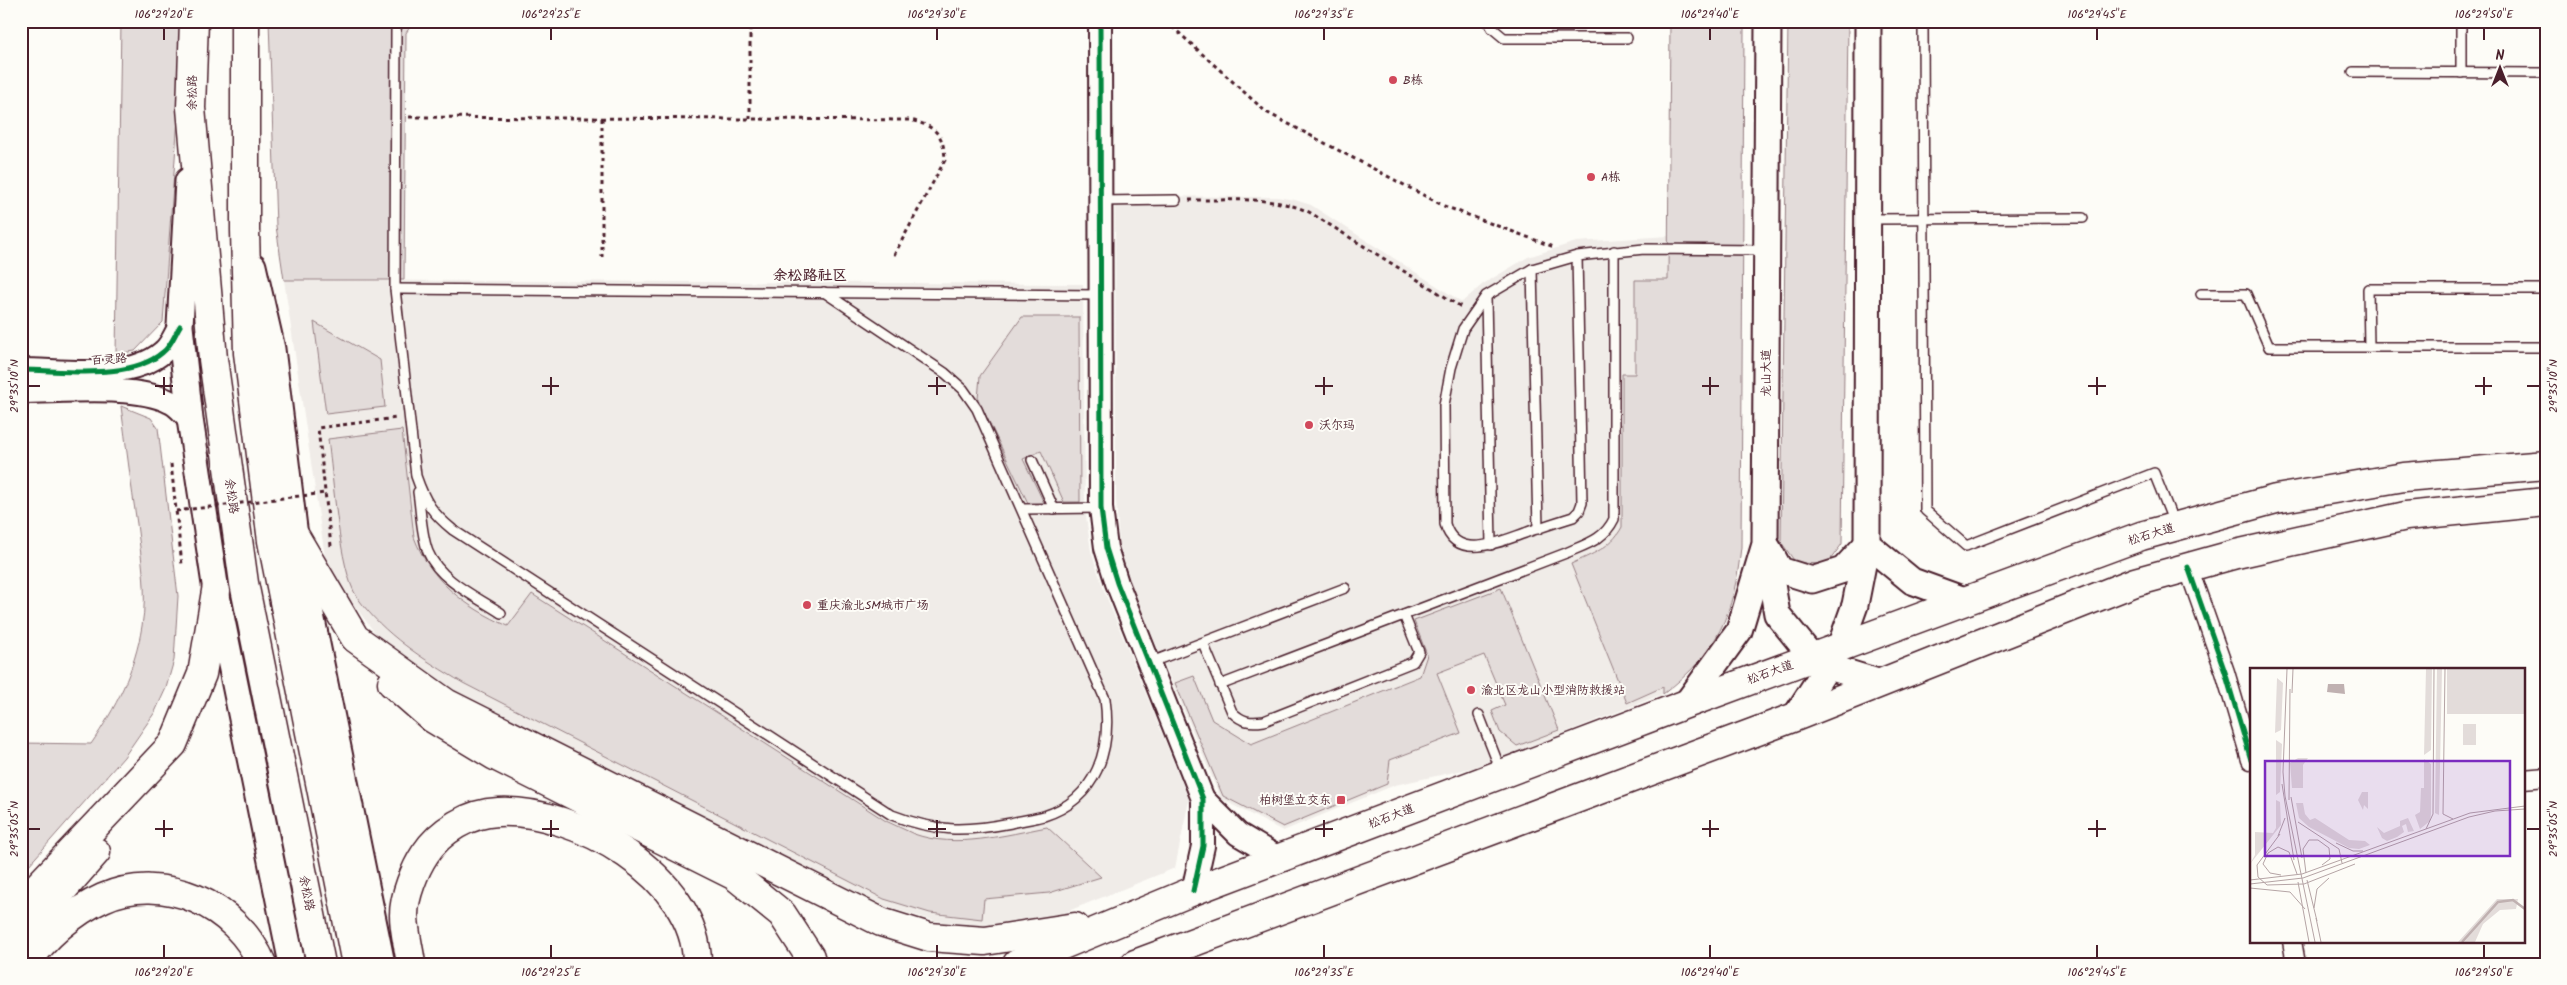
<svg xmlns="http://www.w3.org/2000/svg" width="2567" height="985" viewBox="0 0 2567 985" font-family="Kalam,'LXGW WenKai TC',sans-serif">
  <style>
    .built { fill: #f0ece8 }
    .green { fill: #e3dcda; stroke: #967e82 }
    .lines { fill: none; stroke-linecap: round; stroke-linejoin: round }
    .service-casing { stroke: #4a1f2b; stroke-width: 12 }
    .minor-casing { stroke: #4a1f2b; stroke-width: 21 }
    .tertiary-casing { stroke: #4a1f2b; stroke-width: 26 }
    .secondary-casing { stroke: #4a1f2b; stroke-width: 29 }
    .trunk-casing { stroke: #4a1f2b; stroke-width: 31 }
    .path { stroke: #4a1f2b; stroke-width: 3; stroke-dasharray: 4 4; stroke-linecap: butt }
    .service { stroke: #fdfcf7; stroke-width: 9 }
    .minor { stroke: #fdfcf7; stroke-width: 18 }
    .tertiary { stroke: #fdfcf7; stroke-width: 22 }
    .secondary { stroke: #fdfcf7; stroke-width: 25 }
    .trunk { stroke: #fdfcf7; stroke-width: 28 }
    .path-bridge { stroke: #4a1f2b; stroke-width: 3; stroke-dasharray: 4 4; stroke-linecap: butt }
    .cycleway-casing { stroke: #fdfcf7; stroke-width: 8 }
    .cycleway { stroke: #00873e; stroke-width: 5 }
    .ticks { fill: none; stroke: #4a1f2b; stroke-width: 2 }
    .poi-dot { fill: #d1495b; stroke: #fdfcf7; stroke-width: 2 }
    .labels { text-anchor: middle; stroke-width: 4; stroke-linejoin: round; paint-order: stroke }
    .poi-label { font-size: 12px; fill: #4a1f2b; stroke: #fdfcf7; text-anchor: start }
    .street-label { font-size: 12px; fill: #4a1f2b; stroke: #fdfcf7 }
    .quarter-label { font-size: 15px; font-weight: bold; fill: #4a1f2b; stroke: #fdfcf7 }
    .inset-river { fill: none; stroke: #c0b1b1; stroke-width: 2.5 }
    .inset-road { fill: none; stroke: #b5a4a5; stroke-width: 1 }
    .view { fill: #7b2cbf; fill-opacity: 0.15; stroke: #7b2cbf; stroke-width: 2.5 }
    .inset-edge { fill: none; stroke: #4a1f2b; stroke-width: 2.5 }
    .neatline { fill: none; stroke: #4a1f2b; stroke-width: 2 }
    .ticks-label { font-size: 12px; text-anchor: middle; fill: #4a1f2b }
  </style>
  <rect width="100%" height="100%" fill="#fdfcf7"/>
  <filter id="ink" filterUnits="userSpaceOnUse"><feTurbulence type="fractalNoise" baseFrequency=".02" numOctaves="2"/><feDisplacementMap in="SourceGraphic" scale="10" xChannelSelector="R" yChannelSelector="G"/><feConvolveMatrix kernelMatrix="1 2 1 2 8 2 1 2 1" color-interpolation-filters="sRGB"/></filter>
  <g filter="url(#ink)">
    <g class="built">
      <polygon points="1115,196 1277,197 1295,200 1311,205 1462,302 1483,284 1528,257 1576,242 1669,236 1663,694 1477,767 1395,785 1283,831 1221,799 1132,587 1119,543 1116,498"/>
      <polygon points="284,280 1083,284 1085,509 1091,551 1105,593 1189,800 1175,868 1046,920 985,926 935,921 883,906 458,693 414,667 375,633 350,600 325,557"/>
    </g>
    <g class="green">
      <polygon points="121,21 180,21 178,118 163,322 135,351 116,354"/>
      <polygon points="269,21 414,21 406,33 404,280 284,280 276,226"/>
      <path d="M1670,21H1736L1744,29L1741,547C1734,614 1718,653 1663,694V687L1627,703L1571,564C1592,554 1611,548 1622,527V374H1635V280H1668Z"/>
      <polygon points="1788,21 1848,21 1842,544 1827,564 1796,563 1781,542"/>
      <polygon points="1022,317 1079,317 1080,502 1064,502 1041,451 1023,459 1044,503 1028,503 978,399 980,376"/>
      <polygon points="314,322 380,360 385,407 326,414"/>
      <path d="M121,406L151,418L158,428L178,596L174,660L166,688L155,712L124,757L21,874V743L91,744C116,708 135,670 142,626C148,592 141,558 137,524C131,485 126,445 121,406Z"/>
      <path d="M402,430L414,537C431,582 466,607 508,626L532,594L886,821C895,825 905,830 914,834C956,849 1005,835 1047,827L1101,877L1049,893L984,899L982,919L930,913L884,899L463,683C423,659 384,635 357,597C339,570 333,475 328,439Z"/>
      <polygon points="1501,588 1559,730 1517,746 1500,732 1492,711 1505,705 1484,655 1437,673 1461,733 1390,760 1387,784 1283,827 1223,796 1175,683 1194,676 1212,720 1251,744 1420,676 1427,655 1414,621"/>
    </g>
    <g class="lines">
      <defs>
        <g id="service">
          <path d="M399,21L396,29L395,289L416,476C425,502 432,513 453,530L892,815C936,832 964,832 1011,823C1022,820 1034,819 1044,816C1097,799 1112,749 1105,699L977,409L963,389L945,373L824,292"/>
          <polyline points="1488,21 1492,28 1504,38 1627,38"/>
          <polyline points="1923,21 1925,510 1966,546 2154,473 2174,523"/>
          <polyline points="2461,21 2461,73"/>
          <polyline points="2353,72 2546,73"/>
          <polyline points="1100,201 1176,200"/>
          <polyline points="1868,219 2083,218"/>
          <path d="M1577,256L1582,503L1579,511L1573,517C1557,522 1541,527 1525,533C1499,542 1456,562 1445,524L1444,405L1451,368L1463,329L1486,296L1532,269L1577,256L1644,249L1766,250"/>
          <polyline points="1532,269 1538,529"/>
          <polyline points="395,289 1100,295"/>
          <polyline points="2201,294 2246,294 2269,347 2546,347"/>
          <polyline points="1486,297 1491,545"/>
          <polyline points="2369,347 2368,289 2546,289"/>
          <polyline points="1032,460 1054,509"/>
          <path d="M418,492C421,511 421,534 428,552C440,581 477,597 501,613"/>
          <polyline points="1022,509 1101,508"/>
          <path d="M1203,643L1232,712C1242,722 1250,723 1264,721L1413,662L1419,652L1404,615"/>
          <polyline points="1149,663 1345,588"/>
          <path d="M1220,685L1566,553C1586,544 1604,540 1614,519V251"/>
          <polyline points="1479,715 1501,771"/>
        </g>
        <g id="minor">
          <polyline points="2188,567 2225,672 2251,760"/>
          <polyline points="2523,779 2546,777"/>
          <polyline points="2292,941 2296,964"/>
        </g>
        <g id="tertiary">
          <polyline points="1100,21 1101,508 1106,548 1117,583 1203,799 1203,846 1193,891"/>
          <path d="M21,370C64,370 130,381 163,352C171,346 175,334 180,326"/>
          <path d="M21,392C61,392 136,384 170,402C178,405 184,414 190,419"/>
          <polyline points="1203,799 1238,834 1280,859"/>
        </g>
        <g id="secondary">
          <polyline points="1868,21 1867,544 1912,581 1967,601"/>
          <polyline points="188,181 180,326 190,419 216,591 292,964"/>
          <polyline points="253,266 272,349 295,536 382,964"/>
          <polyline points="1768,548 1780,570 1812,580 1843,570 1867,544"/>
          <polyline points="1766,549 1777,614 1812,657 1829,667 1881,683"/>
          <polyline points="1686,704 1739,631 1765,544 1768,21"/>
          <polyline points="1795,717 1840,647 1855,605 1867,544"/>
        </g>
        <g id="trunk">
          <polyline points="194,21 191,108 213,359 244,583 321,964"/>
          <polyline points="245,21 245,230 248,353 272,541 356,964"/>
          <polyline points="295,536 355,638 446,703 881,922 929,937 985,941 1075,927"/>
          <polyline points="392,683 432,718 495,756 735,876 782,914 810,957 812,964"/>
          <polyline points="21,904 173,744 202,674 216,591"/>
          <polyline points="21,937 96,852"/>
          <path d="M26,964C44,937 74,911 103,898C164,871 237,905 262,964"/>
          <path d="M411,964C409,948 404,931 404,915C404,896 415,869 425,854C440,831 469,813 498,812C575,808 698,877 697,964"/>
          <polyline points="1017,964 1193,891 1686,704 2141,536 2276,499 2404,477 2546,465"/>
          <polyline points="1135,964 1795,717 2135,582 2236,554 2406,516 2546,502"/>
        </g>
      </defs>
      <use href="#service" class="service-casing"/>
      <use href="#minor" class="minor-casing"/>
      <use href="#tertiary" class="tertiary-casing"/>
      <use href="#secondary" class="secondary-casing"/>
      <use href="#trunk" class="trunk-casing"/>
      <g class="path">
        <polyline points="1166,21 1266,112 1444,206 1554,247"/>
        <path d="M409,117L910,120C935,126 944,134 945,160L893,257"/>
        <polyline points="602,118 602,257"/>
        <polyline points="750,119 750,21"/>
        <path d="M1189,200C1229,201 1272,195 1309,212L1463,308"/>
        <polyline points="171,464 182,565"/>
        <polyline points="331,546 318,428 397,418"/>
      </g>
      <use href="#service" class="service"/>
      <use href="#minor" class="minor"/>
      <use href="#tertiary" class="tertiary"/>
      <use href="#secondary" class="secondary"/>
      <use href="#trunk" class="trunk"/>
      <polyline class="path-bridge" points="176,511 325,493"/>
      <defs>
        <g id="cycleway">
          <polyline points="1100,21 1101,508 1106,548 1117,583 1203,799 1203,846 1193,891"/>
          <path d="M21,370C64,370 130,381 163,352C171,346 175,334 180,326"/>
          <polyline points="2188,567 2225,672 2251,760"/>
        </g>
      </defs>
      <use href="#cycleway" class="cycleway-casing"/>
      <use href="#cycleway" class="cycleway"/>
    </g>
  </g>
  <path class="ticks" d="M164,28V40M551,28V40M937,28V40M1324,28V40M1710,28V40M2097,28V40M2484,28V40M164,377V395M551,377V395M937,377V395M1324,377V395M1710,377V395M2097,377V395M2484,377V395M28,386H40M155,386H173M542,386H559M928,386H946M1315,386H1333M1702,386H1719M2088,386H2106M2475,386H2492M2527,386H2540M164,820V837M551,820V837M937,820V837M1324,820V837M1710,820V837M2097,820V837M28,829H40M155,829H173M542,829H559M928,829H946M1315,829H1333M1702,829H1719M2088,829H2106M2527,829H2540M164,945V958M551,945V958M937,945V958M1324,945V958M1710,945V958M2097,945V958M2484,945V958"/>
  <g class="poi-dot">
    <circle cx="1393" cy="80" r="5"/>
    <circle cx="1591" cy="177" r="5"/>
    <circle cx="1309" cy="425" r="5"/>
    <circle cx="807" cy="605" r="5"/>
    <circle cx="1471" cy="690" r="5"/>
    <rect x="1336" y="795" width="10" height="10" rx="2.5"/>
  </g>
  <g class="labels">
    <g class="poi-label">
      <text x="1403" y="84">B栋</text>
      <text x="1601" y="181">A栋</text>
      <text x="1319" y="429">沃尔玛</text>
      <text x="817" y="609">重庆渝北SM城市广场</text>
      <text x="1481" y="694">渝北区龙山小型消防救援站</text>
      <text x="1331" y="804" text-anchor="end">柏树堡立交东</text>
    </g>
    <g class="street-label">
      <text transform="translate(192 93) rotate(-89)" y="4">余松路</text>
      <text transform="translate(109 359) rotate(-4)" y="4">百灵路</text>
      <text transform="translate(1766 373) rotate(-90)" y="4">龙山大道</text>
      <text transform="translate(232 496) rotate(82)" y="4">余松路</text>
      <text transform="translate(2151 534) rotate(-17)" y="4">松石大道</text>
      <text transform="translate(1770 672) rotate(-20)" y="4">松石大道</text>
      <text transform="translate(1391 816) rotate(-21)" y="4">松石大道</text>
      <text transform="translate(307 893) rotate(79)" y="4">余松路</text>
    </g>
    <g class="quarter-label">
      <text x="810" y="280">余松路社区</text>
    </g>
  </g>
  <g transform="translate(2250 668)">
    <rect width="275" height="275" fill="#fdfcf7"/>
    <path d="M176,1H182L181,82L174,87ZM187,1H192L189,147L185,145ZM197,1H275V46H197ZM27,10L33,15L31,62L25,65ZM213,56H226V77H213ZM26,72L32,76L30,124L26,127ZM48,90H58L53,97V120H42L40,95ZM174,91L181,96V146L180,153L170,161L165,147L170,144L171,120H174ZM112,124H118V141L114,137L113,142L108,132ZM26,132L30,134L31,157L0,196L5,187V164L23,165L26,160ZM46,135H53L55,146L60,152L65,150L99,172L115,173L120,177L109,181L99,180L59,159L49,150ZM158,150L164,163L158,164L156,156L152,158L154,164L147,169L137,173L132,170L127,159L134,165L150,158V153ZM247,231H268L266,241L250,242L233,256L225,274H208Z" fill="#e3dcda"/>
    <path d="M78,16H94L95,26L77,24Z" fill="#c0b1b1"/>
    <path class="inset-river" d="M212,274L248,234L263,232L275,241"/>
    <path class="inset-road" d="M37,1L33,104L35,128L65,274M195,1L193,146L203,151M42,25L43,1M32,116L44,192M41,129L52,190M39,132L40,21M48,154L89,181L92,195M176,161L183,146L184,1M30,166L7,197L8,209L17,217L54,216L105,196M28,168L35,150M86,175L103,183H113M56,205L53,181L59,172H68L79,180L80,191L72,197M31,207L20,205L13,196L18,185L28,179L39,184L47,206M0,212L52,206L220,145L275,138M57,212L67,253M48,214L59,274M0,216L53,210L219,149L245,143L275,141M0,220L40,224L55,241M64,240L67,221L79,210M66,250L71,274"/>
    <path class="view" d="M15,93H260V188H15Z"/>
    <rect width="275" height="275" class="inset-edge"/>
  </g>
  <rect width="2567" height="985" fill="none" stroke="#fdfcf7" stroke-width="55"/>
  <g transform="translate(2500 68)" stroke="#fdfcf7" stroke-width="4" paint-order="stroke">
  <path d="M0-4L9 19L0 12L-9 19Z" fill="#4a1f2b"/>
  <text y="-8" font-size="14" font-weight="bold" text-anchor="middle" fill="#4a1f2b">N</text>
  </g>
  <rect x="28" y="28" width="2512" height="930" class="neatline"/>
  <g class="ticks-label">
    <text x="164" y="18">106°29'20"E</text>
    <text x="551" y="18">106°29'25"E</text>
    <text x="937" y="18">106°29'30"E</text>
    <text x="1324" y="18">106°29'35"E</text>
    <text x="1710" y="18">106°29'40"E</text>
    <text x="2097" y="18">106°29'45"E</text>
    <text x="2484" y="18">106°29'50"E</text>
    <text transform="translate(14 386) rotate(-90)" y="4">29°35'10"N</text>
    <text transform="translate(2553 386) rotate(-90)" y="4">29°35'10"N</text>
    <text transform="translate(14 829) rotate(-90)" y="4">29°35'05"N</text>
    <text transform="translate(2553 829) rotate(-90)" y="4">29°35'05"N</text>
    <text x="164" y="976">106°29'20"E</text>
    <text x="551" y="976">106°29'25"E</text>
    <text x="937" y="976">106°29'30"E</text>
    <text x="1324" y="976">106°29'35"E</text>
    <text x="1710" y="976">106°29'40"E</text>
    <text x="2097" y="976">106°29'45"E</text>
    <text x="2484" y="976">106°29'50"E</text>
  </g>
</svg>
